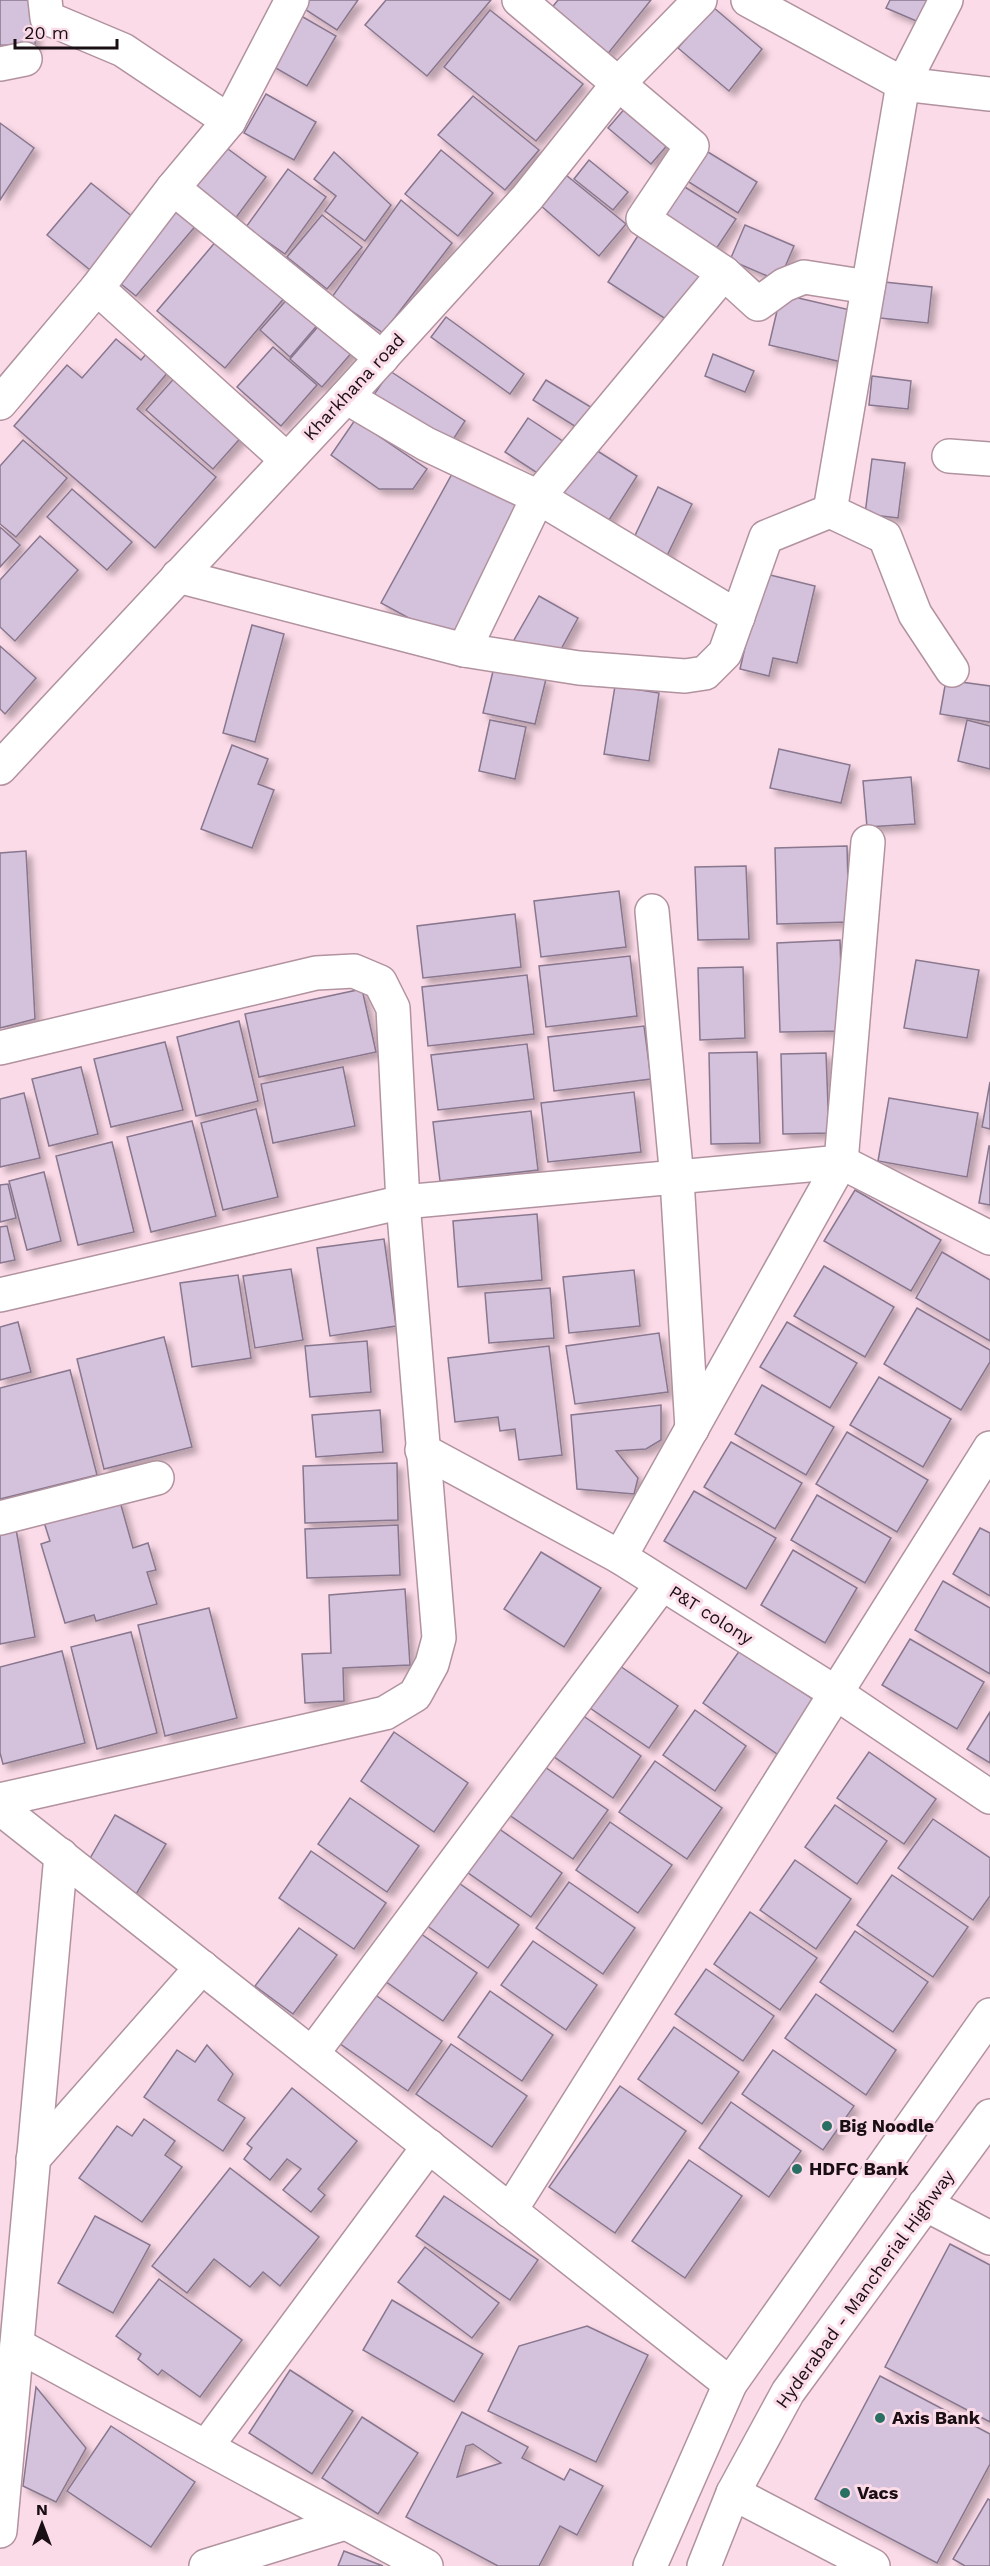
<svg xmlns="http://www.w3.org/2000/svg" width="990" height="2566" viewBox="0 0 990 2566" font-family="'Work Sans',sans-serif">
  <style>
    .building { fill: #d4c1db; stroke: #88778e; stroke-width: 1.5; fill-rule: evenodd; filter: url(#shadow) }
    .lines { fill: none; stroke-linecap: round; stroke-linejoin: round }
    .minor-casing { stroke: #b1929f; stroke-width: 36 }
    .major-casing { stroke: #b1929f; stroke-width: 36 }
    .minor { stroke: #fff; stroke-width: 33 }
    .major { stroke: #fff; stroke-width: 33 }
    .poi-dot { fill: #2a6f63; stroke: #fcdbe8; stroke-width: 2 }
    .labels { text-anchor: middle; stroke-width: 6; stroke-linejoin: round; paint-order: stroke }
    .street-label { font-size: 18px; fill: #190e13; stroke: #fcdbe8 }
    .poi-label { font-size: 18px; font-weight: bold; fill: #190e13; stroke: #fcdbe8; text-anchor: start }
  </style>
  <defs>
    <filter id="shadow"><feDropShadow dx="5.5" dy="5.5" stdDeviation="3" flood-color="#0004"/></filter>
  </defs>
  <rect width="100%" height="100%" fill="#fcdbe8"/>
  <g class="building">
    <polygon points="0,0 36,0 35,46 0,45"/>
    <polygon points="307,0 358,0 337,30 303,8"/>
    <polygon points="386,0 491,0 427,76 365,25"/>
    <polygon points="558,0 651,0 606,56 550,10"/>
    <polygon points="890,0 930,0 921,23 886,8"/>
    <polygon points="713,7 762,49 729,91 678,48"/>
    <polygon points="490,10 583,84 536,141 444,67"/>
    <polygon points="296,13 336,36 307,86 267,63"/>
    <polygon points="266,94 316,122 294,160 244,133"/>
    <polygon points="473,96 539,150 505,190 438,135"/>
    <polygon points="627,106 670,142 651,164 608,128"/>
    <polygon points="0,123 34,148 0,200"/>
    <polygon points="224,146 266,177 229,227 187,196"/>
    <polygon points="703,149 757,182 738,213 684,179"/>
    <polygon points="441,150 493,193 458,236 405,194"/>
    <polygon points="334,152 391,205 365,241 325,211 336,196 314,179"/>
    <polygon points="589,160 628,192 613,210 574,179"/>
    <polygon points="288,169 326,197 285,254 246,227"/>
    <polygon points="566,175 626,224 599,256 540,205"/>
    <polygon points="91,183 139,222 95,274 47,235"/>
    <polygon points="680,184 736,219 714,252 659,216"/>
    <polygon points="401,200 452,243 383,333 332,297"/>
    <polygon points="173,202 198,223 136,296 111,276"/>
    <polygon points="322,215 362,247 327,289 287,257"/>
    <polygon points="745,225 794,246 779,281 730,260"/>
    <polygon points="641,231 705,273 672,323 608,282"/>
    <polygon points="223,233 291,290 225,368 157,311"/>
    <polygon points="884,282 932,287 928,323 880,318"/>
    <polygon points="781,294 863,313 850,364 769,345"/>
    <polygon points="290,296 320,322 290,357 260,330"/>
    <polygon points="446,317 524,374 510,394 431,337"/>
    <polygon points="322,322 354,350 322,387 290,359"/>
    <polygon points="116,339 141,360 152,347 174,365 137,409 216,477 155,548 14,426 67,365 82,378"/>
    <polygon points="273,347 317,385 281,426 237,387"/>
    <polygon points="713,354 754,371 745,392 705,376"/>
    <polygon points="390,371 465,421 445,452 369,402"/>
    <polygon points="178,374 245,433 213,469 146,410"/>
    <polygon points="872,376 911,381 908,409 869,405"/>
    <polygon points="546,380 594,409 581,430 533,400"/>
    <polygon points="528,418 567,444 545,478 505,452"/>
    <polygon points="355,420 427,469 413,489 379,489 331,455"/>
    <polygon points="23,440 67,478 16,537 0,524 0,466"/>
    <polygon points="588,445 637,476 602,531 553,499"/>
    <polygon points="872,459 905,463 898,518 865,514"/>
    <polygon points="458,463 532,503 455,643 381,603"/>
    <polygon points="658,487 692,504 662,566 630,546"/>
    <polygon points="72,489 132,542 107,570 47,517"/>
    <polygon points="0,527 20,545 0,567"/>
    <polygon points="40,536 78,570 15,641 0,627 0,580"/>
    <polygon points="762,573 815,586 797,663 773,658 769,676 740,669"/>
    <polygon points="539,596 578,618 555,660 510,647"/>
    <polygon points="252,625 284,634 255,742 223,733"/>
    <polygon points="0,646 36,678 5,714 0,709"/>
    <polygon points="494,667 546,679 535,724 483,713"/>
    <polygon points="946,680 990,686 990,722 940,714"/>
    <polygon points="615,686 659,693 649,761 604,754"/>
    <polygon points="490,720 526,727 515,779 479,771"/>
    <polygon points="967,720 990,726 990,769 958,761"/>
    <polygon points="232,745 268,759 258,784 274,790 252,848 201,829"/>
    <polygon points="779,749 850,765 841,803 770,788"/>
    <polygon points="911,777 915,824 867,827 863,781"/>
    <polygon points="847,846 849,922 777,924 775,848"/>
    <polygon points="26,851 35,1019 0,1028 0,853"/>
    <polygon points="746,866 749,939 698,940 695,867"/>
    <polygon points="619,891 626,947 541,957 534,901"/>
    <polygon points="515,914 521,967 423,978 417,926"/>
    <polygon points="840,940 843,1031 780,1032 777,943"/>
    <polygon points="630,956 637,1016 546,1027 539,966"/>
    <polygon points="916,960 979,970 967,1038 904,1028"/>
    <polygon points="743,967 745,1038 700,1040 698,968"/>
    <polygon points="527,975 534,1034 428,1046 422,987"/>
    <polygon points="362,989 376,1052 259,1077 245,1014"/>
    <polygon points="239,1021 258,1101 196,1116 177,1037"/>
    <polygon points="644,1026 651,1079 554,1091 548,1037"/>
    <polygon points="165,1042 183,1110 111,1127 94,1059"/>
    <polygon points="527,1044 534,1099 438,1110 431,1055"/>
    <polygon points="757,1052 760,1143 711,1144 709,1053"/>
    <polygon points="826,1053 829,1133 783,1134 781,1054"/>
    <polygon points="81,1067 98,1134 49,1146 32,1079"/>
    <polygon points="343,1067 355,1126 273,1143 261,1084"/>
    <polygon points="990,1082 990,1129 982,1127"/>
    <polygon points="634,1092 641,1152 548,1162 541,1103"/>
    <polygon points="24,1093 40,1158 0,1167 0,1099"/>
    <polygon points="889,1098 978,1113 967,1177 878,1161"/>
    <polygon points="256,1109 278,1197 223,1210 201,1123"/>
    <polygon points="531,1111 538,1170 440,1181 433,1122"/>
    <polygon points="192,1121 216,1216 151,1232 127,1137"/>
    <polygon points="112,1142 134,1232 78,1245 56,1156"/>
    <polygon points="989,1146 990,1146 990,1205 979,1203"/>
    <polygon points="44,1172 61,1241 27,1250 9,1181"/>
    <polygon points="8,1184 16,1218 0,1222 0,1185"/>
    <polygon points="855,1190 941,1240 911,1291 824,1241"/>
    <polygon points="537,1214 542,1280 458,1287 453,1221"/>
    <polygon points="7,1226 15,1260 0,1263 0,1227"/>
    <polygon points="384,1239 396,1326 330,1336 317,1248"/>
    <polygon points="942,1252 990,1280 990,1341 916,1298"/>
    <polygon points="824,1266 894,1307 865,1357 794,1316"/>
    <polygon points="291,1269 303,1340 255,1348 243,1276"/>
    <polygon points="634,1270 640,1326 569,1333 563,1277"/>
    <polygon points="238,1275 251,1358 192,1367 180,1283"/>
    <polygon points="550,1288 554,1338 489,1343 485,1293"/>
    <polygon points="917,1308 990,1350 990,1362 961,1410 884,1364"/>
    <polygon points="18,1322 31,1372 0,1380 0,1327"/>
    <polygon points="787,1322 857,1363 830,1408 760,1367"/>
    <polygon points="659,1333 668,1392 575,1404 566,1346"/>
    <polygon points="164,1337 192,1447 104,1469 77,1359"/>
    <polygon points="367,1341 371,1392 310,1397 305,1346"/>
    <polygon points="549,1346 562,1455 519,1460 515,1429 500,1431 498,1417 455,1422 448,1358"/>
    <polygon points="70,1370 97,1475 0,1499 0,1388"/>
    <polygon points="879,1377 951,1419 923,1467 850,1425"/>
    <polygon points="762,1385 834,1427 806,1475 735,1434"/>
    <polygon points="661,1405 661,1440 646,1449 616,1451 638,1478 634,1494 577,1489 571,1415"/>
    <polygon points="380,1410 383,1452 316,1457 312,1415"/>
    <polygon points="847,1432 928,1480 897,1532 816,1484"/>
    <polygon points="731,1442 802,1483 775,1529 704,1487"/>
    <polygon points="397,1463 398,1520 305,1523 303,1466"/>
    <polygon points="694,1491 776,1538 746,1589 664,1541"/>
    <polygon points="817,1495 891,1538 865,1583 791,1540"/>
    <polygon points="119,1498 133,1548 148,1543 156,1570 147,1572 157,1604 96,1621 94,1615 65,1623 41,1544 50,1541 43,1519"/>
    <polygon points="398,1525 400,1575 307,1578 305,1529"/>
    <polygon points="980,1528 990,1533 990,1596 953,1574"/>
    <polygon points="16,1529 35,1637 0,1644 0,1532"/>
    <polygon points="793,1550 857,1588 825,1643 761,1605"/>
    <polygon points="541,1552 601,1588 564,1647 504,1609"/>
    <polygon points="943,1581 990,1608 990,1674 915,1630"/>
    <polygon points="405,1589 410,1665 343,1668 344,1701 305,1703 302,1654 331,1653 329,1595"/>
    <polygon points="209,1608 237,1718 165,1736 138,1625"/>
    <polygon points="131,1632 157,1733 97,1749 71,1647"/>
    <polygon points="910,1639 984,1682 957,1729 882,1685"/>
    <polygon points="740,1650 817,1702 780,1756 703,1703"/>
    <polygon points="62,1651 85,1743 3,1764 0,1753 0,1667"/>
    <polygon points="620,1666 678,1706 649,1748 590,1708"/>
    <polygon points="695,1710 746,1746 715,1791 663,1755"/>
    <polygon points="990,1712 990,1763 967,1749"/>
    <polygon points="579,1713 641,1756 613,1798 550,1754"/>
    <polygon points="394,1732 468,1783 434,1832 361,1781"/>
    <polygon points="869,1752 936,1799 904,1844 837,1798"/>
    <polygon points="536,1761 608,1810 573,1859 502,1810"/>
    <polygon points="655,1761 722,1808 687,1859 619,1812"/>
    <polygon points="350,1798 419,1846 387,1892 318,1844"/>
    <polygon points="835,1805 887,1841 857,1884 805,1847"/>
    <polygon points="115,1815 166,1844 135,1896 85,1867"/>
    <polygon points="933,1819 990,1858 990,1896 973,1920 898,1868"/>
    <polygon points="610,1822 672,1865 638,1913 576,1870"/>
    <polygon points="495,1826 562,1873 531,1917 464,1870"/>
    <polygon points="311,1851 386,1903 354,1949 279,1898"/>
    <polygon points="795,1860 851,1899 816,1949 760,1910"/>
    <polygon points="892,1875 968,1927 933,1977 857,1925"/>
    <polygon points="453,1879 519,1925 488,1968 423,1923"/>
    <polygon points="569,1882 635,1928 603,1974 536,1928"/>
    <polygon points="750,1912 817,1958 780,2010 714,1964"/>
    <polygon points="299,1928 337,1955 293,2014 255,1986"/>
    <polygon points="414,1929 477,1973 443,2021 379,1977"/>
    <polygon points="855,1931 928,1982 893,2032 820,1982"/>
    <polygon points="533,1941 597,1985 566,2030 501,1985"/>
    <polygon points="706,1969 774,2016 743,2061 675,2014"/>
    <polygon points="490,1991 553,2035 522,2081 458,2037"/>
    <polygon points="371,1992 442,2041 408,2091 336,2041"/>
    <polygon points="816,1994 896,2050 866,2095 785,2038"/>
    <polygon points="674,2027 739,2072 702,2124 638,2079"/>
    <polygon points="451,2044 527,2096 492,2147 416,2094"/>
    <polygon points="207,2045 233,2074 218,2100 245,2118 223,2151 144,2097 177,2050 195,2062"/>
    <polygon points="773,2050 854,2106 823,2150 742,2094"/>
    <polygon points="620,2086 686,2131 615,2233 549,2187"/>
    <polygon points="292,2088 357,2141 318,2189 325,2195 311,2212 283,2190 301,2169 287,2159 270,2180 244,2159 252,2148 247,2144"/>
    <polygon points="731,2102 801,2151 769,2197 699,2148"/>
    <polygon points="144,2119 175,2141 165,2155 182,2167 142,2222 79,2178 117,2126 132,2136"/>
    <polygon points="689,2160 742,2196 685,2278 632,2241"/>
    <polygon points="230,2168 319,2237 280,2286 263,2272 250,2287 214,2259 187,2293 152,2266"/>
    <polygon points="444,2196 538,2260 510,2300 416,2236"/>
    <polygon points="95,2216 150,2245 113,2313 58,2283"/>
    <polygon points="950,2244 990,2265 990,2422 885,2367"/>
    <polygon points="425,2247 499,2303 472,2338 398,2282"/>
    <polygon points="159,2279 242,2340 200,2397 162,2370 158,2375 138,2359 141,2354 116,2336"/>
    <polygon points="392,2300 483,2354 454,2402 363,2350"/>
    <polygon points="587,2326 648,2355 596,2462 488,2411 519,2346"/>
    <polygon points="290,2370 353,2411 312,2474 249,2433"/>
    <polygon points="880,2376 990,2434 990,2464 937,2563 815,2499"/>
    <polygon points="36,2387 86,2448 56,2502 23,2486"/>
    <path d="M462,2412L528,2447L522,2458L564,2480L570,2469L603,2486L577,2535L560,2526L539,2566H498L406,2517ZM473,2444L501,2463L457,2477L466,2446Z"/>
    <polygon points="362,2417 418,2453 378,2514 322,2478"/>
    <polygon points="111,2426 195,2482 151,2547 67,2491"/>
    <polygon points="988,2499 990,2500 990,2566 965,2566 953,2559"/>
    <polygon points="344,2551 383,2566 338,2566"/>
  </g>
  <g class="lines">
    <defs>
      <g id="minor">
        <polyline points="45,0 47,18 123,50 229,121"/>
        <polyline points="519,0 692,146 643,219 724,273"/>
        <polyline points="748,0 903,84 990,94"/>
        <polyline points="0,64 25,59"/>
        <polyline points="173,188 382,358"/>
        <polyline points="97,288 287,460"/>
        <polyline points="346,397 426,444 538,497 738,617"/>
        <polyline points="0,403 97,288 173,188 229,121 292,0"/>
        <polyline points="949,456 990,459"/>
        <polyline points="830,511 885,537 915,614 952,670"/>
        <polyline points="178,576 464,650 579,668 685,676 705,673 725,653 766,537 830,511 903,84 946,0"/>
        <polyline points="464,650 538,497 724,273 758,304 784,285 804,277 868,287"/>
        <polyline points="0,768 346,397 527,198 618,84 700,0"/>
        <polyline points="652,911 677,1179 692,1429"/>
        <polyline points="0,1048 316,973 354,971 380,982 393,1008 403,1202 439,1638 432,1664 415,1695 385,1713 0,1800"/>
        <polyline points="0,1295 403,1202 841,1162 990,1238"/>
        <polyline points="422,1450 620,1557 836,1693 990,1797"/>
        <polyline points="0,1518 157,1478"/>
        <polyline points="620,1557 841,1162 868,842"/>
        <polyline points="0,1808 730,2384"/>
        <polyline points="312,2054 662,1584"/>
        <polyline points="33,2159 202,1967"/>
        <polyline points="925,2204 990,2238"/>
        <polyline points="510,2211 990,1448"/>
        <polyline points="17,2345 426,2566"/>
        <polyline points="206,2447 429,2146"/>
        <polyline points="733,2493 873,2566"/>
        <polyline points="0,2531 61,1855"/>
        <polyline points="206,2566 345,2523"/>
      </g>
      <g id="major">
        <polyline points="650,2566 730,2384 990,2015"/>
        <polyline points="704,2566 733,2493 788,2392 990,2116"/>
      </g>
    </defs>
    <use href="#minor" class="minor-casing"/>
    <use href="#major" class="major-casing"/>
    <use href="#minor" class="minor"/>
    <use href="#major" class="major"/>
  </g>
  <g class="poi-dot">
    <circle cx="827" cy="2126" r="6"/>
    <circle cx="797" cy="2169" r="6"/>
    <circle cx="880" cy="2418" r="6"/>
    <circle cx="845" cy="2493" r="6"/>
  </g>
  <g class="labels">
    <g class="street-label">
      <text transform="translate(354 387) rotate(-47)" y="6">Kharkhana road</text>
      <text transform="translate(711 1615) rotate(32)" y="6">P&amp;T colony</text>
      <text transform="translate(865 2289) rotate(-54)" y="6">Hyderabad - Mancherial Highway</text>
    </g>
    <g class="poi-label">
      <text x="839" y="2132">Big Noodle</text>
      <text x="809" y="2175">HDFC Bank</text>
      <text x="892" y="2424">Axis Bank</text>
      <text x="857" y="2499">Vacs</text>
    </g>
  </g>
  <g transform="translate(42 2524)" stroke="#fcdbe8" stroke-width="4.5" paint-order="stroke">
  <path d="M0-4.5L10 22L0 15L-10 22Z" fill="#190e13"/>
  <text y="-9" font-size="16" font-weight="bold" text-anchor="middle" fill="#190e13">N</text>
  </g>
  <path d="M15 39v9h102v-9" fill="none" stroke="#190e13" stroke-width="3"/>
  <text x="24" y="39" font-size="18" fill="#190e13" stroke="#fcdbe8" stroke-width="4.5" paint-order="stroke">20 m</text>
</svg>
